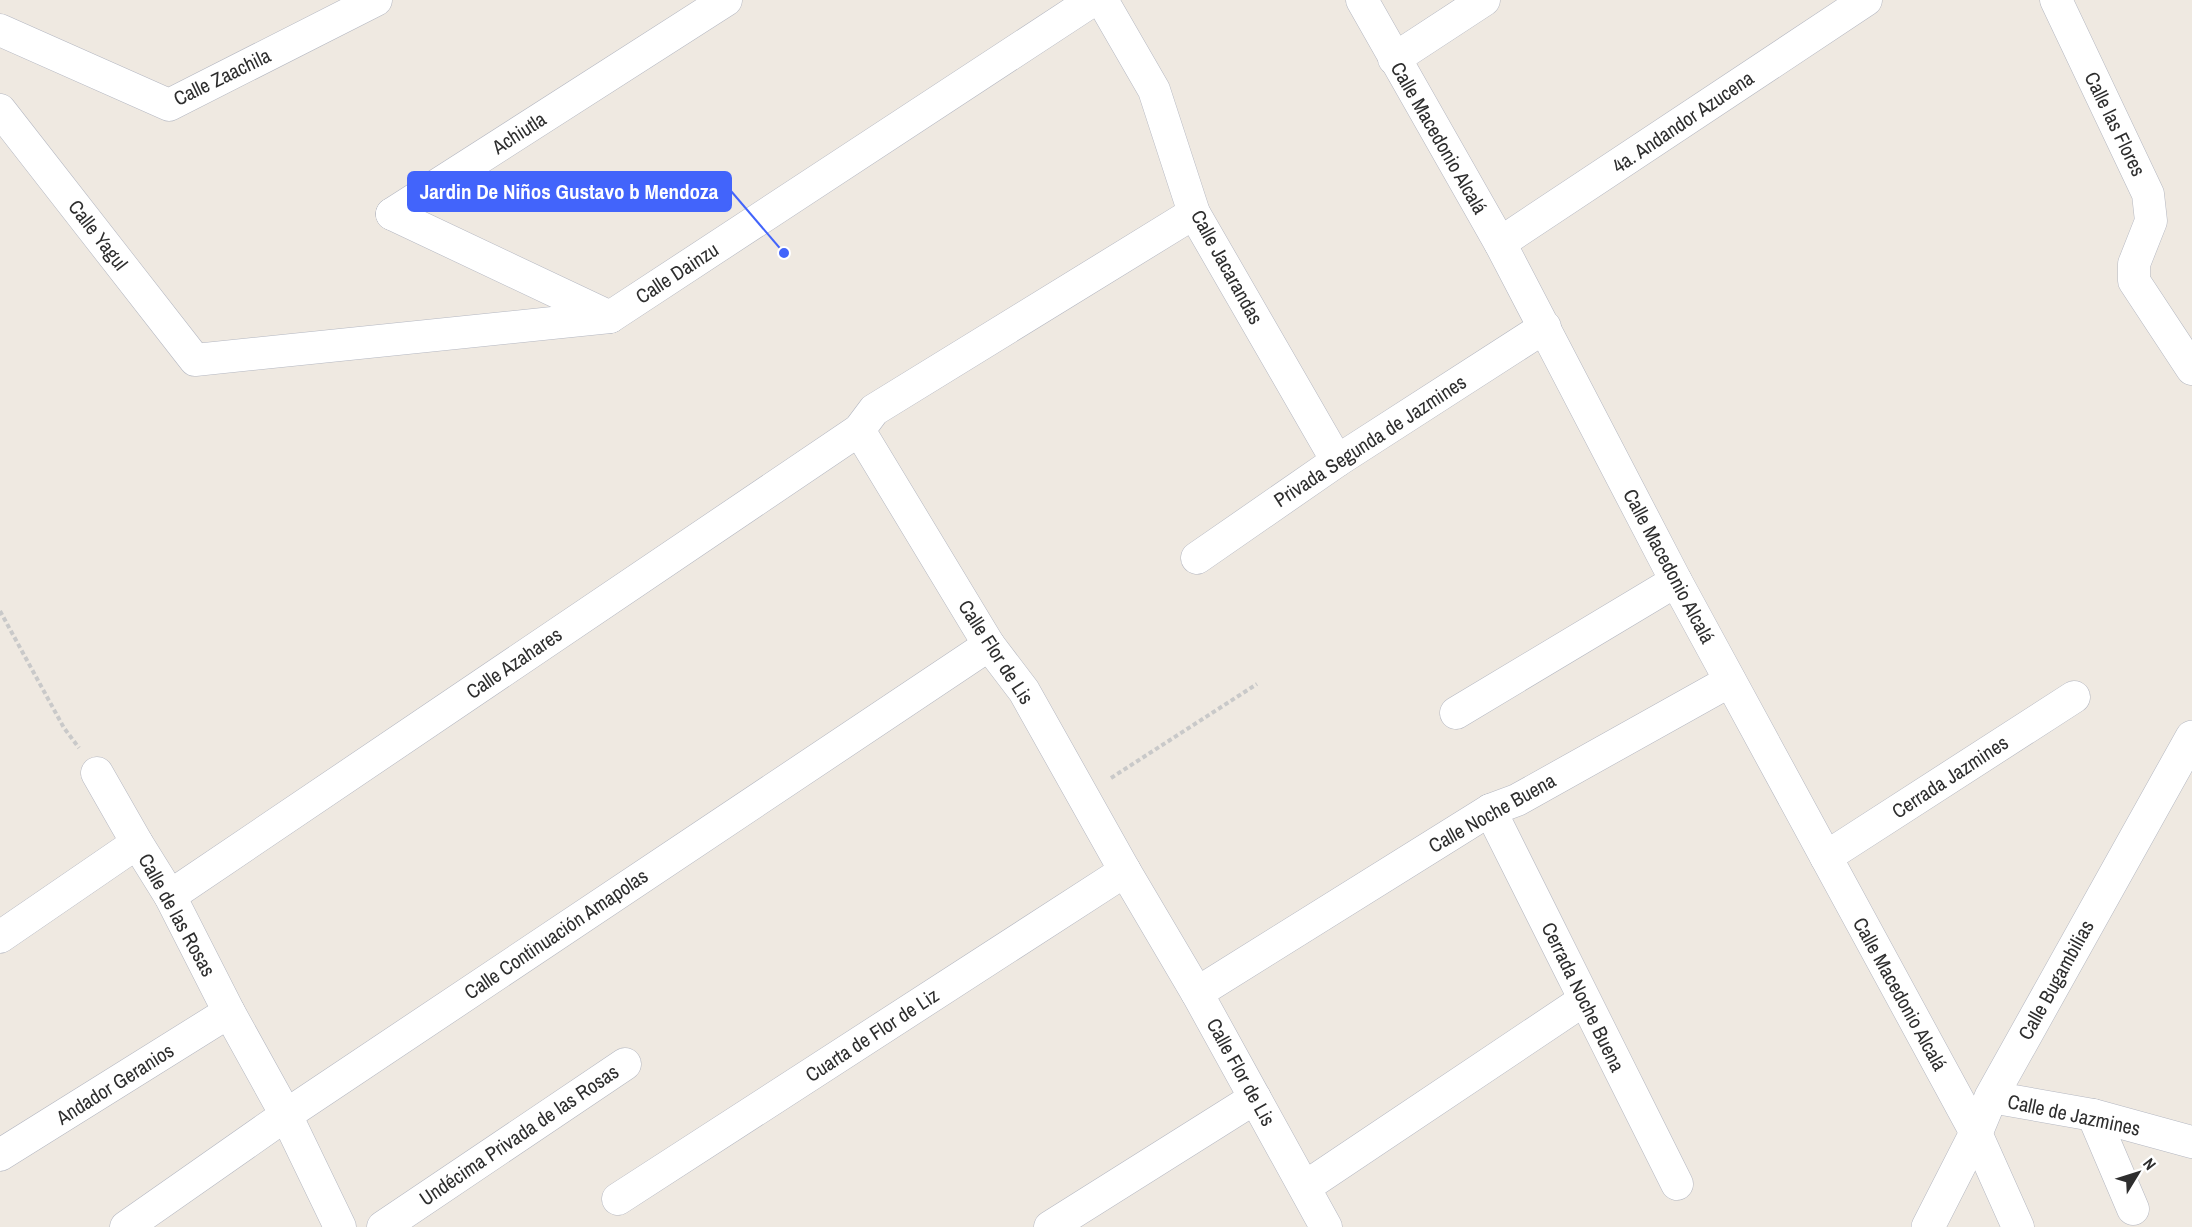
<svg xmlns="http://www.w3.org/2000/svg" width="2192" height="1227" viewBox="0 0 2192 1227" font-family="'Archivo Narrow',sans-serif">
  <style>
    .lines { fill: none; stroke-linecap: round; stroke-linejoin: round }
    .minor-casing { stroke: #b4b7c1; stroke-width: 33 }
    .tertiary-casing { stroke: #b4b7c1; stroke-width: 34 }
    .path { stroke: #c9c9c9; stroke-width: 4; stroke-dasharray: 4.5 3; stroke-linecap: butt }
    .minor { stroke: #fff; stroke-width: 32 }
    .tertiary { stroke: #fff; stroke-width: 33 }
    .labels { text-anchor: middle; stroke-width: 4.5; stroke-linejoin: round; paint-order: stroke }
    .street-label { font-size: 20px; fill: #2e2e2e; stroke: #fff }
    .leader { fill: none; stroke: #4264fb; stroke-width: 2 }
    .callout-dot { fill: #4264fb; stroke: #fff; stroke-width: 2 }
    .callout { fill: #4264fb; stroke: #4264fb; stroke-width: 2 }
    .callout-label { font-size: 21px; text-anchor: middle; font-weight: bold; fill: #fff }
  </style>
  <rect width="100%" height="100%" fill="#efe9e1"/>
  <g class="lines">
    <defs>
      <g id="minor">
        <polyline points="1102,0 1154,90 1194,213 1337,461"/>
        <polyline points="1362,0 1500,243 1676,581 1976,1133 2018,1227"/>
        <polyline points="2056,0 2148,194 2151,221 2134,264 2134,281 2192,369"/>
        <polyline points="0,30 169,105 376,0"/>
        <polyline points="1394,59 1484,0"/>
        <polyline points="0,110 195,360 610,317 1093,0"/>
        <polyline points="392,214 726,0"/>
        <polyline points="392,214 610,317"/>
        <polyline points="1500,243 1866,0"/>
        <polyline points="859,430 989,645 1024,691 1125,871 1197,993 1326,1227"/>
        <polyline points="1197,558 1337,461 1545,327"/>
        <polyline points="1456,713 1676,581"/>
        <polyline points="97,773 137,843 170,896 229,1012 286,1115 340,1227"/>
        <polyline points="1490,810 1677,1184"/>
        <polyline points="1826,857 2074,697"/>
        <polyline points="170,896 859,430 874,410 1194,213"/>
        <polyline points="0,937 137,843"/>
        <polyline points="1197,993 1490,810 1517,800 1730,681"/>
        <polyline points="1991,1097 2093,1115 2192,1142"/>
        <polyline points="2093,1115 2133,1209"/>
        <polyline points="0,1155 229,1012"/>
        <polyline points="1305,1187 1584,1000"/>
        <polyline points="618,1199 1125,871"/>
        <polyline points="126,1227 286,1115 989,645"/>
        <polyline points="383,1227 625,1064"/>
        <polyline points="1050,1227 1255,1098"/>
      </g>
      <polyline id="tertiary" points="1928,1227 1976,1133 1991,1097 2192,737"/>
    </defs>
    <use href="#minor" class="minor-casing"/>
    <use href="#tertiary" class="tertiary-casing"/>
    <g class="path">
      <polyline points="0,611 64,728 79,748"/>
      <polyline points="1111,778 1257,684"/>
    </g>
    <use href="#minor" class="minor"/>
    <use href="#tertiary" class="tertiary"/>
  </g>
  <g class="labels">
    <g class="street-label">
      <text transform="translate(222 77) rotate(-26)" y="7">Calle Zaachila</text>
      <text transform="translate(1683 122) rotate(-34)" y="7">4a. Andandor Azucena</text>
      <text transform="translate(2115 124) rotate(64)" y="7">Calle las Flores</text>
      <text transform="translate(519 133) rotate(-33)" y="7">Achiutla</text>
      <text transform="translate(1439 138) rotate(60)" y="7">Calle Macedonio Alcalá</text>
      <text transform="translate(98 235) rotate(52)" y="7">Calle Yagul</text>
      <text transform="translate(1227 267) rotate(61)" y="7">Calle Jacarandas</text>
      <text transform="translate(677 273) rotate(-33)" y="7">Calle Dainzu</text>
      <text transform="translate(1370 441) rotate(-33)" y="7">Privada Segunda de Jazmines</text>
      <text transform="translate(1669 566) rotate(62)" y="7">Calle Macedonio Alcalá</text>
      <text transform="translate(996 652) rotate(57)" y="7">Calle Flor de Lis</text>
      <text transform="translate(514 663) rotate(-34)" y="7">Calle Azahares</text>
      <text transform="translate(1950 777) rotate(-33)" y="7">Cerrada Jazmines</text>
      <text transform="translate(1492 813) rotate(-29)" y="7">Calle Noche Buena</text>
      <text transform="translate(177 915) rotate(61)" y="7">Calle de las Rosas</text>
      <text transform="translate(556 934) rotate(-34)" y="7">Calle Continuación Amapolas</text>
      <text transform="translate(2056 980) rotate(-61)" y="7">Calle Bugambilias</text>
      <text transform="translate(1900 994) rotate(61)" y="7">Calle Macedonio Alcalá</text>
      <text transform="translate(1583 997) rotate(64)" y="7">Cerrada Noche Buena</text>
      <text transform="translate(872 1035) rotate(-33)" y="7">Cuarta de Flor de Liz</text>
      <text transform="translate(1241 1072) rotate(61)" y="7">Calle Flor de Lis</text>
      <text transform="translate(115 1084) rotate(-32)" y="7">Andador Geranios</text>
      <text transform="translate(2074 1115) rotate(12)" y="7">Calle de Jazmines</text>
      <text transform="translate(519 1135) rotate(-34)" y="7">Undécima Privada de las Rosas</text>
    </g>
  </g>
  <path class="leader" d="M784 253L731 191"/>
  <circle class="callout-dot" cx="784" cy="253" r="6"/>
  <rect class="callout" x="408" y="172" width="323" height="39" rx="6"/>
  <g class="callout-label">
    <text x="569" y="199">Jardin De Niños Gustavo b Mendoza</text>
  </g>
  <g transform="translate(2138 1173) rotate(52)" stroke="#ffffff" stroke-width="4.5" paint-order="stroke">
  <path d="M0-4.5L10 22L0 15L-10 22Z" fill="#2e2e2e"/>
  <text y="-9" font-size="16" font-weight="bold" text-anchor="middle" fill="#2e2e2e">N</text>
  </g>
</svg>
